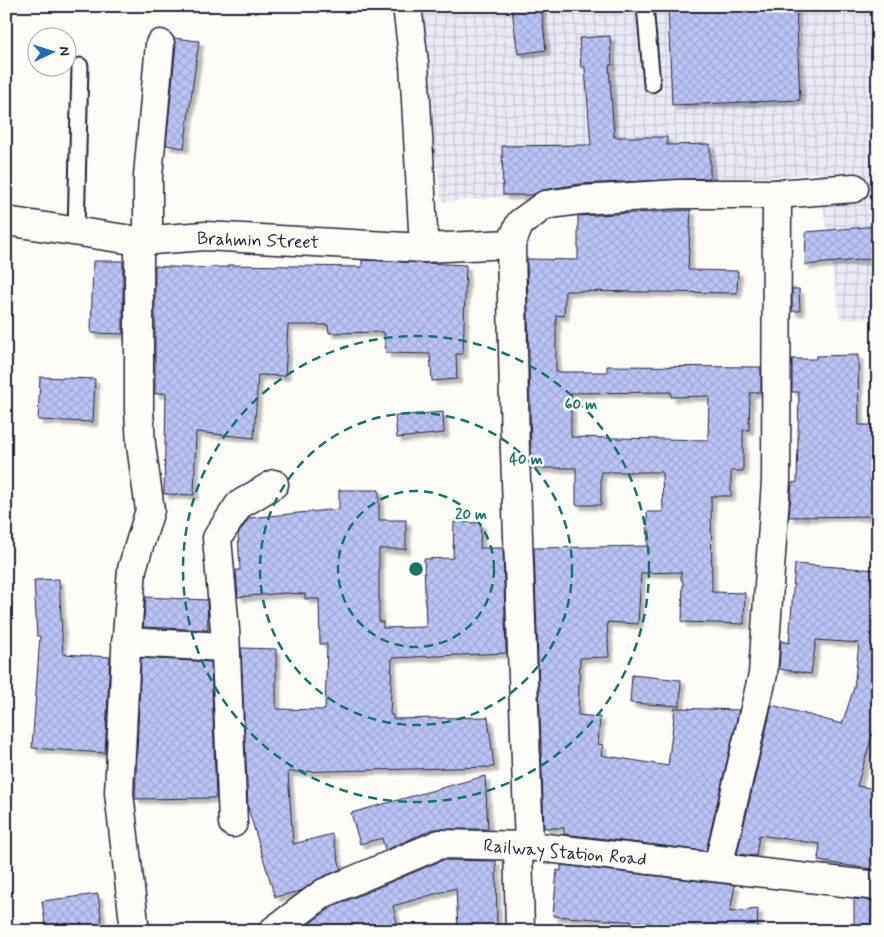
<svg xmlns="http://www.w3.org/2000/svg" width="884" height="937" viewBox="0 0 884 937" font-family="Mynerve,sans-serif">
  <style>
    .industrial { fill: url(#industrial-grid) }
    .building { fill: url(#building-cross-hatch); stroke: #22223b; fill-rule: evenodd; filter: url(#shadow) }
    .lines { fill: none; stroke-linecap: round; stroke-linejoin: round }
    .lane-casing { stroke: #22223b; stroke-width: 19 }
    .street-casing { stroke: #22223b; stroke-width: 31 }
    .secondary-casing { stroke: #22223b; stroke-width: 31 }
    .lane { stroke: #fdfcf7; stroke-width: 15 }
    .street { stroke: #fdfcf7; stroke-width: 28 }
    .secondary { stroke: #fdfcf7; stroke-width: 28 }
    .ring { fill: none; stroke: #0f766e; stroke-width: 2.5; stroke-dasharray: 9 6 }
    .labels { text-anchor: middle; stroke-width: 5; stroke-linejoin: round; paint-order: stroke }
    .street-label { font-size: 18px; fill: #22223b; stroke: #fdfcf7 }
    .centre { fill: #0f766e; stroke: #fdfcf7; stroke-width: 2.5 }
    .ring-label { font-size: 15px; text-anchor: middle; font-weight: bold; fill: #0f766e; stroke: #fdfcf7; stroke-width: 5; stroke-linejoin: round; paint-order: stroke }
  </style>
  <defs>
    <pattern id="industrial-grid" width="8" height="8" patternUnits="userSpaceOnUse" patternTransform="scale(1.25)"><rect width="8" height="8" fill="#e9ebf6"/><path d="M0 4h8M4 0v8" fill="none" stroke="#c8c9d4"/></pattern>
    <pattern id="building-cross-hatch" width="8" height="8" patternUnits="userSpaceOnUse" patternTransform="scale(1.25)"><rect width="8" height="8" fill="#bac4f5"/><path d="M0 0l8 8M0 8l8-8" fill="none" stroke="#a0a8d3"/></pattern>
    <filter id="shadow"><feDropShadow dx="4.5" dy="4.5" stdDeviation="1" flood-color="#0004"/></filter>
  </defs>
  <rect width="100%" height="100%" fill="#fdfcf7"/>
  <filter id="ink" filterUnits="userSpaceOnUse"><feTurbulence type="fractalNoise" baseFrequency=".02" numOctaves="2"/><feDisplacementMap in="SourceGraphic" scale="10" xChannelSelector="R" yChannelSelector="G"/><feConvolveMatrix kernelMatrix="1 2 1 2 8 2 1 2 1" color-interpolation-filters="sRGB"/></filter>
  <g filter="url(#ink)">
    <polygon class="industrial" points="412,6 878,6 878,318 840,319 818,173 442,202"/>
    <g class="building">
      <polygon points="541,6 546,50 518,54 512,10"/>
      <polygon points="668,6 796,6 800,100 672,105"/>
      <polygon points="610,36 612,65 609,65 614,137 667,137 667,145 710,144 710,178 580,184 543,190 532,195 503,195 502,146 591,145 585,67 581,67 579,38"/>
      <polygon points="174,38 199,41 184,148 166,145 176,45"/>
      <path d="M691,210L688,270L738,271L737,293L565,291L564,316L556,315V372H607V366L761,367V392L750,393L749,430H743V471H731V496H711L712,592L745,593L744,624L682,622L683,580H681V572L641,573L638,624L607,622L609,657L580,658L578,715L600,717L598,744L603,745L601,755L668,766L675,708L739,710L706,851L564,834V828H544L534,548L648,546L647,512H663L662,472H601V505H576V468H531V453L527,259L578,260V216ZM671,392V397L709,396L708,440L571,437V393Z"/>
      <polygon points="878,226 878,258 805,265 806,232"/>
      <polygon points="362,260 466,265 463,354 456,354 457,379 432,381 430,354 386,353 384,332 329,333 328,325 288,325 285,376 258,375 254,438 196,432 194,495 164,494 166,393 155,394 155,266 189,268 228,267 228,265 362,267"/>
      <polygon points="93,261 123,261 123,334 91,333"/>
      <polygon points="792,289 799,289 800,311 792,311"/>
      <polygon points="858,355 859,425 872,425 872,482 878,482 878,516 789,517 792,483 797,482 799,392 792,392 792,359 816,359 816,356"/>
      <polygon points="40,377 95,379 93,422 38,420"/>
      <polygon points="443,412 444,433 397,438 395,416"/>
      <polygon points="339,490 379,490 379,520 406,520 406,549 379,549 379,622 383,622 383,628 426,627 424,559 453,558 454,522 481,523 480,548 503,548 506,653 392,658 390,715 393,715 393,719 488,717 494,767 288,772 293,844 332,834 341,869 318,879 301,891 275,897 248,808 241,648 276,649 276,709 325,710 327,644 320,644 319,599 305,599 305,594 285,593 238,597 236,570 240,570 238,534 249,518 339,509"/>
      <polygon points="795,564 878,570 878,654 872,708 878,710 878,716 857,786 878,789 878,870 818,861 820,844 759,835 756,856 737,854 772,705 842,724 854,688 859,643 816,640 811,674 779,669 781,641 789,643"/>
      <polygon points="59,579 63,654 110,657 105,753 32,748 40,636 37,636 34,580"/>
      <polygon points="146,597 207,600 208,630 143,627"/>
      <polygon points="141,658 211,662 216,798 135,799"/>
      <polygon points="632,675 681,680 680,706 630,703"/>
      <polygon points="485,776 488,829 434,829 385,850 382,838 360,844 351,813"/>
      <polygon points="443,860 496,861 497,931 458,931 456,888 393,906 397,923 363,931 310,931 309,924 332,907"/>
      <polygon points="561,865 735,885 730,912 758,909 757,931 651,931 652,923 553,916 557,870 561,871"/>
      <polygon points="98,894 103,931 46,931 42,901"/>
      <polygon points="854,899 878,901 878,931 854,931"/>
    </g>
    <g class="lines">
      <defs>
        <g id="lane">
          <polyline points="645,6 652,84"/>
          <polyline points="76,232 80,66"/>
        </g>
        <g id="street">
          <polyline points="407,6 414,63 424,248"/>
          <polyline points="6,221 139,241 205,236 424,248 511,244"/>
          <polyline points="148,241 148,176 160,44"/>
          <polyline points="126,642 225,647"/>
          <polyline points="233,823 225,630 217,538 239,505 274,484"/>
          <polyline points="518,845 520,931"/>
          <polyline points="529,846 515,453 511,244 520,223 545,205 581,200 679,194 777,194 854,188"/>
          <polyline points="718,867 763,674 776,481 777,194"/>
          <polyline points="135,931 119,793 126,650 132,569 150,510 141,445 139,410 139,241"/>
        </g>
        <polyline id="secondary" points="273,931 324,893 440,844 529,846 878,886"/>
      </defs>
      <use href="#lane" class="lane-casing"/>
      <use href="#street" class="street-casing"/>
      <use href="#secondary" class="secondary-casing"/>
      <use href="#lane" class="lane"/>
      <use href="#street" class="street"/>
      <use href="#secondary" class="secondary"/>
    </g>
  </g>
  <g class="ring">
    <circle cx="416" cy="569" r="78"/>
    <circle cx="416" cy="569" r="156"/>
    <circle cx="416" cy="569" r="233"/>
  </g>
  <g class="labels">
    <g class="street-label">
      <text transform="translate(258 240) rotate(2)" y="6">Brahmin Street</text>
      <text transform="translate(565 852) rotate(5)" y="6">Railway Station Road</text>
    </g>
  </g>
  <circle cx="416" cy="569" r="8" class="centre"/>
  <g class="ring-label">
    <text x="581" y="409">60 m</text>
    <text x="526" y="464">40 m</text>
    <text x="471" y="519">20 m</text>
  </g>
  <rect width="884" height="937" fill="none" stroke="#fdfcf7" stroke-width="25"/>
  <rect x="12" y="12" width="859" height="912" fill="none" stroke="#22223b" stroke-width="2" filter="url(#ink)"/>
  <g transform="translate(52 52) rotate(86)"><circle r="24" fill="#fdfcf7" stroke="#a5a5ac"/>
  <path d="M0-4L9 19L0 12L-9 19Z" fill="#1f6fb2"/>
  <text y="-8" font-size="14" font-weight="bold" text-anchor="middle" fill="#22223b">N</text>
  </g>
</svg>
